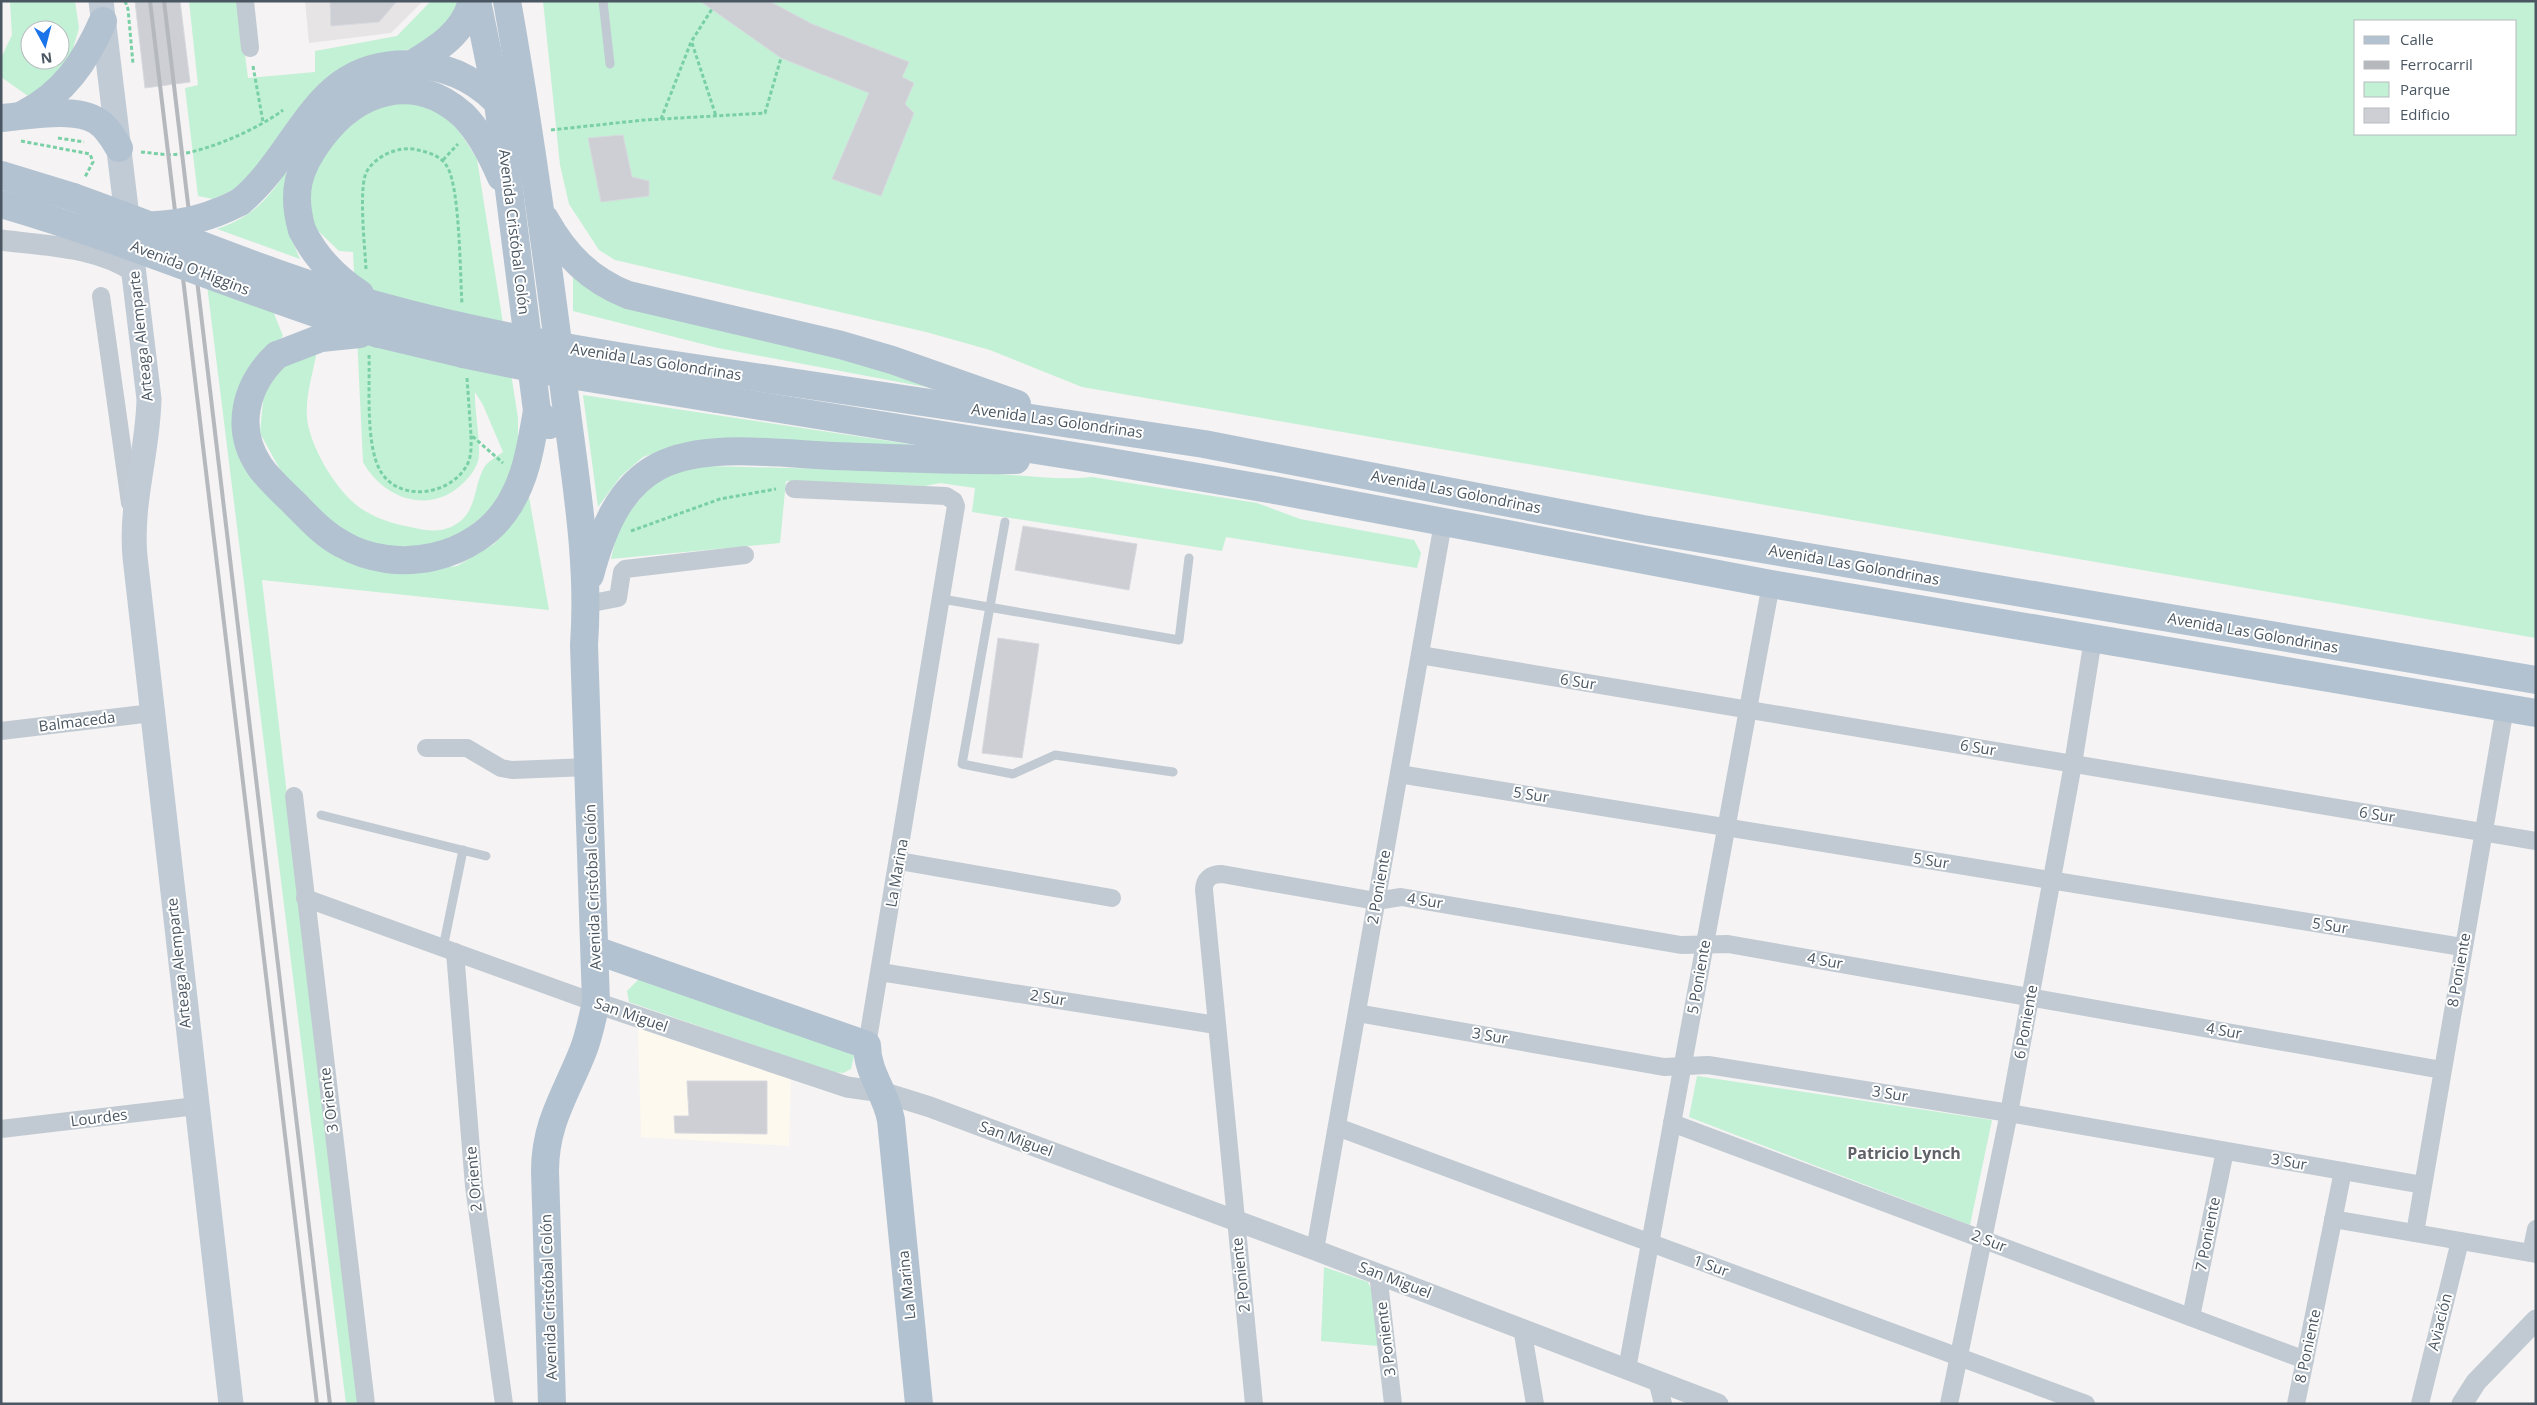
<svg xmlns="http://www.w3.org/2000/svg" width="2537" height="1405" viewBox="0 0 2537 1405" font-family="'Open Sans',sans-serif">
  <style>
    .commercial { fill: #fdf9ef }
    .education { fill: #e6e4e5 }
    .green { fill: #c3f1d5; fill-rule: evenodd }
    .building { fill: #cdcfd5; stroke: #d7d9de }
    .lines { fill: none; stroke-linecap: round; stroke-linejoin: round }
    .path { stroke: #7ad0a6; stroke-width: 3; stroke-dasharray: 4 2.5; stroke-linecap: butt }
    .service { stroke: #c1cad2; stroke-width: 9 }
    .minor { stroke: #c1cad2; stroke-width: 18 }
    .tertiary { stroke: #c1cad2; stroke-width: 21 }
    .secondary { stroke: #c1cbd6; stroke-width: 25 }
    .primary { stroke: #b3c2d1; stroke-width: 28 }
    .rail { stroke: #b5b8bd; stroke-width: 4 }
    .primary-bridge { stroke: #b3c2d1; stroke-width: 28 }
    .labels { text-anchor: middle; stroke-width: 4; stroke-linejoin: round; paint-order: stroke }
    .street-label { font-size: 15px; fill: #4a5661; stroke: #fff }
    .neighbourhood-label { font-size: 16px; font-weight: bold; fill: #5f6368; stroke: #fff }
  </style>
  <rect width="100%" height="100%" fill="#f5f3f3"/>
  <polygon class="commercial" points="652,1027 791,1076 789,1146 641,1137 638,1030"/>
  <polygon class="education" points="305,1 423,1 391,33 309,43"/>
  <g class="green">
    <path d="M10,1H75L79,28L70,59L31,98L1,77V58L12,35ZM30,30H60V60H30Z"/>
    <polygon points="189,1 238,1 248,78 315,72 315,51 397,36 431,1 461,1 455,14 431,41 410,49 363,60 242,186 213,199 198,196 185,88 198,85"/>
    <path d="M543,1H2536V638L1082,387L990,350L926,332L615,260L599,250L569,204L560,165ZM2356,21H2516V134H2356Z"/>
    <path d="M410,103C449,110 457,127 477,159L518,418V451L503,499L449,544L390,551L341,532L283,475L260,433L264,391L276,368L317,350C313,375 302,404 309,429C316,455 334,485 354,503C368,516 392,524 410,527C424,530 437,533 451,527C479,514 472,487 485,466C489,461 497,456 503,452L483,405L475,392C474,409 482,448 478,461C475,471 467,480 460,486C427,515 382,497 363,462L353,252L339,251L308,221L309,182L331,143L374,106Z"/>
    <path d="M287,171C280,209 285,224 300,259L217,229C252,217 266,201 287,171Z"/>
    <polygon points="573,275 600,297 648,313 852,361 931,388 718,348 573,311"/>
    <polygon points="207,285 273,311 283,336 252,368 238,435 335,552 421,571 457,566 494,544 512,524 529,497 549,610 262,580 358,1404 346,1404"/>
    <polygon points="583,395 922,446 670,448 643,457 621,476 598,507"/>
    <path d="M705,466C796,468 888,471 979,473C1017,474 1054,481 1092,477L1257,503L1300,519L1414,540L1421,553L1417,568L1226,537L1222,551L972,512L975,488L940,483L925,486L786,481L780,543L611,559L619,524L655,481L678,470Z"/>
    <polygon points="640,978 847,1049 854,1056 851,1069 843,1073 832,1072 629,1002 627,991"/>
    <polygon points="1697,1076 1992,1120 1970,1225 1689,1117"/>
    <polygon points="1324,1267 1368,1282 1374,1295 1378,1346 1321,1341"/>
  </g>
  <g class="building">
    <polygon points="135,1 180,1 190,82 145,88"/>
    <polygon points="330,1 397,1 379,22 331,26"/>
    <polygon points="700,1 769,1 812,24 909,62 902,77 914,83 905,104 914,113 881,196 832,179 869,93 781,58"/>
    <polygon points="623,135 632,177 649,181 649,196 601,202 588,138"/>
    <polygon points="1023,526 1137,544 1129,590 1015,570"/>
    <polygon points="998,638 1039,644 1022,758 982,753"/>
    <polygon points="687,1081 767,1081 767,1134 675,1133 674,1116 689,1116"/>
  </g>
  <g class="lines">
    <g class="path">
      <polyline points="125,1 128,9 133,64"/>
      <polyline points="692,43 716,116"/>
      <polyline points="253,66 263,122"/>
      <polyline points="661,119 691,42 712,9"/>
      <polyline points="551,130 644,120 765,113 781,58"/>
      <polyline points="58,138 84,142"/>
      <polyline points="21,141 90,154 93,162 85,177"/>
      <path d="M141,152C154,153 167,156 180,154C210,150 258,129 283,110"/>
      <polyline points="443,160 458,144"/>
      <path d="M366,269C365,248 358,186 367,171C376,156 397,147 413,149C428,152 441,155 448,168C460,192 460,274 462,304"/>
      <path d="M369,355C370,386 365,446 381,472C400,503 451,495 467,465C472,456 471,445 471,435L503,463"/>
      <polyline points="467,378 471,435"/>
      <polyline points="631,531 720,499 776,489"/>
    </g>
    <g class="service">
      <polyline points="603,1 610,64"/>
      <polyline points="1005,522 962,764 1013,774 1055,755 1173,772"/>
      <polyline points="942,599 1179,640 1189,558"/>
      <polyline points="321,815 486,856"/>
      <polyline points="443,948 463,850"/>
    </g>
    <g class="minor">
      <polyline points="245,1 250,48"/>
      <polyline points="101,296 130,503"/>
      <polyline points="794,489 946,496 954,501 956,506 867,1045"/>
      <polyline points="587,604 618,598 622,572 625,569 745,555"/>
      <polyline points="1420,655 2536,841"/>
      <polyline points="1,731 152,713"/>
      <polyline points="426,748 467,748 501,768 512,770 589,767"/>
      <polyline points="1399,774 2462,947"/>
      <polyline points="294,796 366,1404"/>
      <polyline points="899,861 1112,898"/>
      <polyline points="305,898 596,1003"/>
      <polyline points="455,952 474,1186 504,1404"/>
      <polyline points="880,972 1216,1025"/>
      <polyline points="1357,1013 1664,1067 1708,1065 2009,1113 2423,1185"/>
      <polyline points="1672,1123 2305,1360"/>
      <polyline points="1337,1127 2086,1404"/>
      <polyline points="1,1129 196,1106"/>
      <polyline points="2333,1219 2536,1254"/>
      <polyline points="2415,1233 2505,708"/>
      <polyline points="1315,1250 1443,523"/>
      <polyline points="2531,1253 2536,1229"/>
      <polyline points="1378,1273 1393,1404"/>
      <polyline points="2191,1317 2225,1151"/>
      <polyline points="1522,1328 1535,1404"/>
      <polyline points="1627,1369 1771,584"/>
      <polyline points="1657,1380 1663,1404"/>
      <path d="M1254,1404L1204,890C1204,879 1211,874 1222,874L1376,901L1401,897L1681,945L1728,944L2442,1070"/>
      <polyline points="1949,1404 2009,1113 2073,764 2093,639"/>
      <polyline points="2296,1404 2343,1171"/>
      <polyline points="2420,1404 2460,1241"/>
    </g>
    <g class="tertiary">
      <path d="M1,240C45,246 97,246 134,272"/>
      <polyline points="596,1003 847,1087 882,1092 930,1107 1315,1250 1718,1404"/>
      <polyline points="2462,1404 2476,1382 2536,1320"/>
    </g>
    <path class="secondary" d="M101,1L149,399C148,452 130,503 135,557L231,1404"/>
    <g class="primary">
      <polyline points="477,1 498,103 537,411 549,425"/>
      <path d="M507,1C531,135 549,270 566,405C576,484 590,564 584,645L596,1003C592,1019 589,1036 583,1051C566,1094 545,1123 545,1171L552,1404"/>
      <path d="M412,64C439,48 464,32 472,1"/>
      <path d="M24,114C64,93 85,62 103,21"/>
      <path d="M1,118C27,116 75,106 97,121C107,127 113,138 119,148"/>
      <polyline points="1,175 73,197"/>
      <path d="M240,202C305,148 314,55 421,65C453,68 483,84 503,109"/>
      <path d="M545,219C565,255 590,280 628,295L841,345L892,360L1017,404"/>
      <path d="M302,230C291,192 298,169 321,138C357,90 414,71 463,115C479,131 492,156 501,177"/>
      <polyline points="379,334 463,354"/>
      <path d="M277,355C245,385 234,429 260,467C269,480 282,491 294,503C309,518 323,534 342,544C397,576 476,559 509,505C527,476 531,444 537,411"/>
      <polyline points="655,362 1204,444 1643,529 2536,680"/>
      <polyline points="717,399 1099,460 1280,491 1771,584 2536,713"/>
      <path d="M590,575C601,534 618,487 659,466C706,442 782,454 834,456C895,458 955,461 1016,460"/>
      <path d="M595,950L867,1045C867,1073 886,1093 891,1120L919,1404"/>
    </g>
    <g class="rail">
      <polyline points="150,1 317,1404"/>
      <polyline points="164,1 330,1404"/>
    </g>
    <g class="primary-bridge">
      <path d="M73,197C174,233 273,276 376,305C468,331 561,347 655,362"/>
      <path d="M1,204C129,241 252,295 379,334"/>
      <path d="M156,225C187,224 213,216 240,202"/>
      <path d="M302,230C315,257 336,278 360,294"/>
      <polyline points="463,354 546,371 717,399"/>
      <polyline points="277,355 321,338 360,334"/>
    </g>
  </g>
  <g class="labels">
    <g class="street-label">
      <text transform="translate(514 232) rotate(83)" y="5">Avenida Cristóbal Colón</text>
      <text transform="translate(190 268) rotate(21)" y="5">Avenida O'Higgins</text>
      <text transform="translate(141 336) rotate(-96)" y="5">Arteaga Alemparte</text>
      <text transform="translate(656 362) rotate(9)" y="5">Avenida Las Golondrinas</text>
      <text transform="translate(1057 421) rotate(8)" y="5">Avenida Las Golondrinas</text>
      <text transform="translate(1456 492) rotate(11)" y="5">Avenida Las Golondrinas</text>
      <text transform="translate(1854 565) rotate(10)" y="5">Avenida Las Golondrinas</text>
      <text transform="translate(2253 633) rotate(10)" y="5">Avenida Las Golondrinas</text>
      <text transform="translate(1578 682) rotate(9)" y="5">6 Sur</text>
      <text transform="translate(77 722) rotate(-7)" y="5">Balmaceda</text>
      <text transform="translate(1978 748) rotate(9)" y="5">6 Sur</text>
      <text transform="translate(1531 795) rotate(9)" y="5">5 Sur</text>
      <text transform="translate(2377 815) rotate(9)" y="5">6 Sur</text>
      <text transform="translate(1931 861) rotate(9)" y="5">5 Sur</text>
      <text transform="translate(897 873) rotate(-80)" y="5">La Marina</text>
      <text transform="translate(593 887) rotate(-92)" y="5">Avenida Cristóbal Colón</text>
      <text transform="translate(1379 887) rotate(-80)" y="5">2 Poniente</text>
      <text transform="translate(1425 901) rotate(9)" y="5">4 Sur</text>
      <text transform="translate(2330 926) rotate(9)" y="5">5 Sur</text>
      <text transform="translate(1825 961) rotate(10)" y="5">4 Sur</text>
      <text transform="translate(179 963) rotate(-96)" y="5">Arteaga Alemparte</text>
      <text transform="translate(2459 970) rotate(-80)" y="5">8 Poniente</text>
      <text transform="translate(1699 977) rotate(-80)" y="5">5 Poniente</text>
      <text transform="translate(1048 998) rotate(9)" y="5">2 Sur</text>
      <text transform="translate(631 1015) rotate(19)" y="5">San Miguel</text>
      <text transform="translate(2026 1022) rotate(-80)" y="5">6 Poniente</text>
      <text transform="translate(2224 1031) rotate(10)" y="5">4 Sur</text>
      <text transform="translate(1490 1036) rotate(10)" y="5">3 Sur</text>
      <text transform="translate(1890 1094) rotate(9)" y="5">3 Sur</text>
      <text transform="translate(329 1100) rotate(-97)" y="5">3 Oriente</text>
      <text transform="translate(99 1118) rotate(-7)" y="5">Lourdes</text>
      <text transform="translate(1016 1139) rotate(20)" y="5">San Miguel</text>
      <text transform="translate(2289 1162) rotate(10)" y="5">3 Sur</text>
      <text transform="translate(474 1179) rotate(-95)" y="5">2 Oriente</text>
      <text transform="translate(2208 1234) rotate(-79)" y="5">7 Poniente</text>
      <text transform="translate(1989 1241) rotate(21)" y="5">2 Sur</text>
      <text transform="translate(1711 1266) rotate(20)" y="5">1 Sur</text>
      <text transform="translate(1241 1275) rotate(-96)" y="5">2 Poniente</text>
      <text transform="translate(1395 1280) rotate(21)" y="5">San Miguel</text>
      <text transform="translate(907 1285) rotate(-96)" y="5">La Marina</text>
      <text transform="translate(549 1297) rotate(-92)" y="5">Avenida Cristóbal Colón</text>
      <text transform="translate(2440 1322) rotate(-76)" y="5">Aviación</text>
      <text transform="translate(1386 1339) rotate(-97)" y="5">3 Poniente</text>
      <text transform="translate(2308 1346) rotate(-78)" y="5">8 Poniente</text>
    </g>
    <g class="neighbourhood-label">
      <text x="1904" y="1159">Patricio Lynch</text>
    </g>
  </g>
  <rect width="2537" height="1405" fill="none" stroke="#4a5661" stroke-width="5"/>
  <rect x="2354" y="20" width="162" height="115" fill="#ffffff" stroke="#b7bbc0"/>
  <rect x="2364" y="36" width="25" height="8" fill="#b3c2d1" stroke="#b7bbc0"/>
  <text x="2400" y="45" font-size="15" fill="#4a5661">Calle</text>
  <rect x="2364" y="61" width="25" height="8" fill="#b5b8bd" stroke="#b7bbc0"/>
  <text x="2400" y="70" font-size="15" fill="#4a5661">Ferrocarril</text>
  <rect x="2364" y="82" width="25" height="15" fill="#c3f1d5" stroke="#b7bbc0"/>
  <text x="2400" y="95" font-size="15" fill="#4a5661">Parque</text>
  <rect x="2364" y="108" width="25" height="15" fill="#cdcfd5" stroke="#b7bbc0"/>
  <text x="2400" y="120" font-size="15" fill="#4a5661">Edificio</text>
  <g transform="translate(45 45) rotate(173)"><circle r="24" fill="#ffffff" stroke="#b7bbc0"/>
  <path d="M0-4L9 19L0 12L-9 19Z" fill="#1a73e8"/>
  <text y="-8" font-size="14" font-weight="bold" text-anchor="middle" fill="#4a5661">N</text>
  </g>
</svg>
